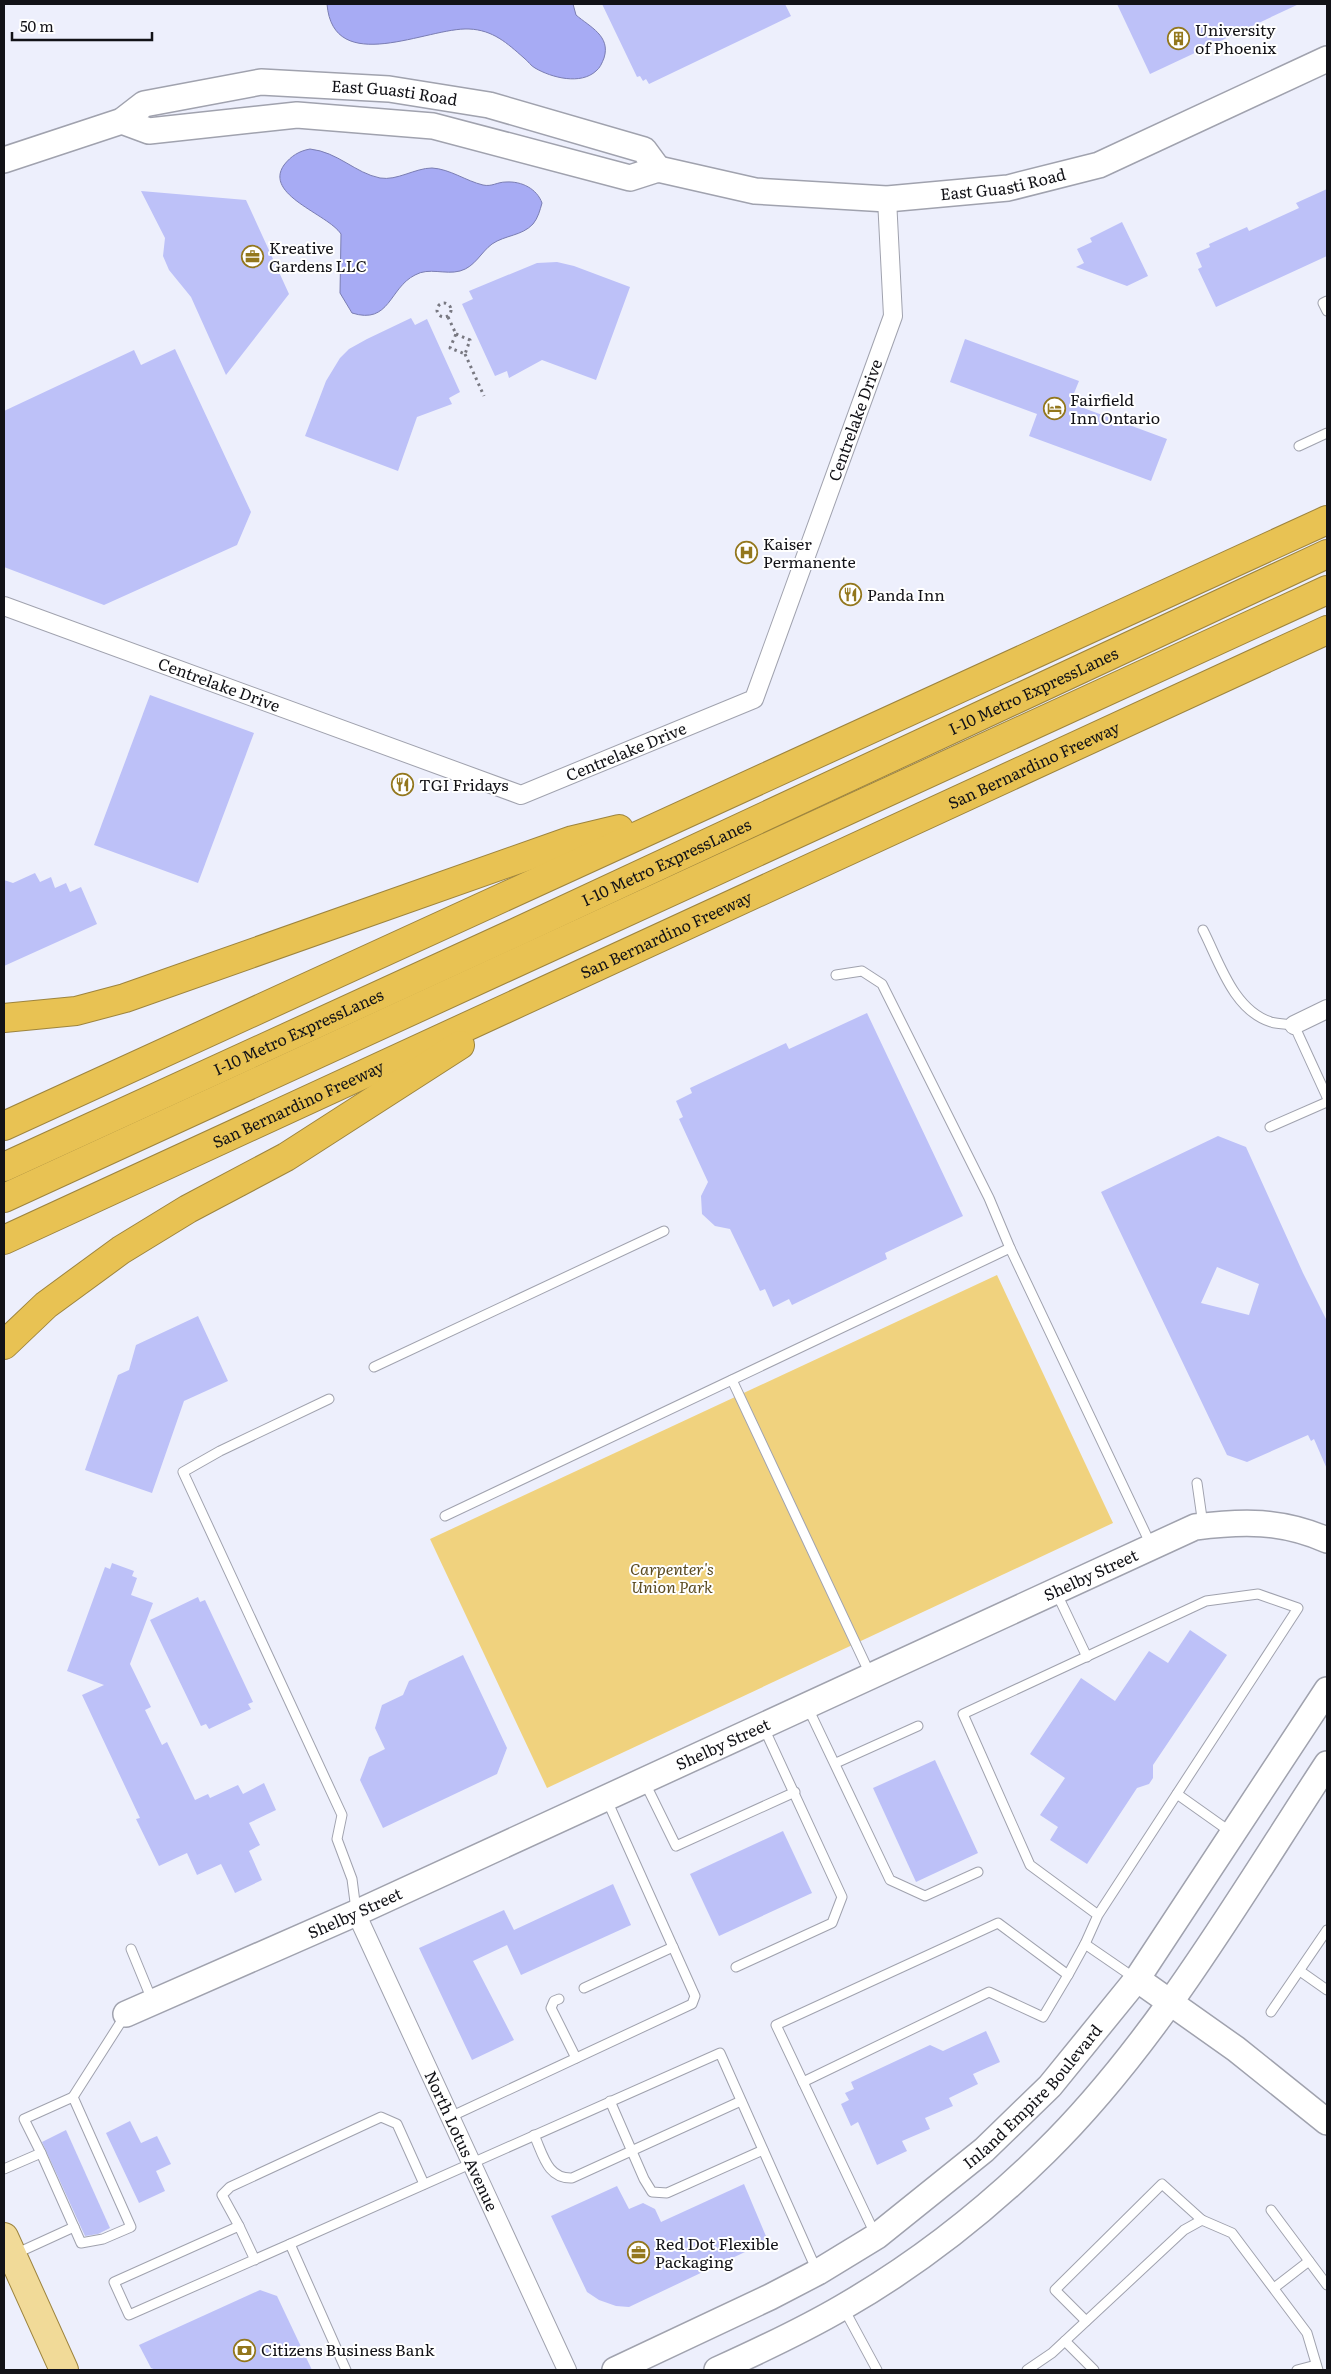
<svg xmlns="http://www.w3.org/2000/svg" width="1331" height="2374" viewBox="0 0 1331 2374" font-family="Literata,serif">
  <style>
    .green { fill: #f0d27e }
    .water { fill: #a7abf4; stroke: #7a7db2 }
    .building { fill: #bdc1f8; fill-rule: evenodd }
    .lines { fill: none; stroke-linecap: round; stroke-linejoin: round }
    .lane-casing { stroke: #a0a2ae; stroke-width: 11 }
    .street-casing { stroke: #a0a2ae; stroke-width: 20 }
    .secondary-casing { stroke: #a0a2ae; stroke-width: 28 }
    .primary-casing { stroke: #9d843e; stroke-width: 30 }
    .highway-casing { stroke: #9d843e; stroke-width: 30 }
    .path { stroke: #787881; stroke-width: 3; stroke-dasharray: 2.5 4; stroke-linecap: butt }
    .lane { stroke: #fff; stroke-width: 9 }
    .street { stroke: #fff; stroke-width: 18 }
    .secondary { stroke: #fff; stroke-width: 25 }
    .primary { stroke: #f1da98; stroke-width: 28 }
    .highway { stroke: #e8c253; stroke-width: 28 }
    .labels { text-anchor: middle; stroke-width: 4; stroke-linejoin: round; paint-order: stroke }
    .poi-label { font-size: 16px; fill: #121217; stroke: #fff; text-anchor: start }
    .street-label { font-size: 16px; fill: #121217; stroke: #fff }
    .park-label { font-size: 16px; font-style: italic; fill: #5b4b20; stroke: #fff }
  </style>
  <rect width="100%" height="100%" fill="#edeffc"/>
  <polygon class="green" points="997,1275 1113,1523 547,1788 430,1539"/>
  <g class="water">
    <path d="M327,4H573L576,15C590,27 611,36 604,58C602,63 600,68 596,71C581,85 552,78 535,68C531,66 528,61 524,58C507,43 493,30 469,29C428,27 333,78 327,4Z"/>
    <path d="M310,149C338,152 355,173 380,178C397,181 415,168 432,168C450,169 466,181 483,185C492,187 497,182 506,182C522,181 537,189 542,203C540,210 538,218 533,224C522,236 505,235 492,244C481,252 475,267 460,271C445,275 429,267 415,275C389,288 390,325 352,313L340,293L341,234C328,214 263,195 284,165C291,156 299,151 310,149Z"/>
  </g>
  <g class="building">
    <polygon points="602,4 785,4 791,16 649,84 646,79 643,81 640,76 637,77"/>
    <polygon points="1117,4 1299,4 1150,74"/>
    <polygon points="1327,189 1327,256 1216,307 1198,269 1202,267 1196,253 1210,247 1209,244 1247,227 1249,231 1299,208 1296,203"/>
    <polygon points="141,191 246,200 289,294 226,375 191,297 169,270 163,256 165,238"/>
    <polygon points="1122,222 1148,276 1127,286 1076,267 1084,263 1077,249 1092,242 1090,238"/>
    <polygon points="557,262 574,266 630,287 596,380 542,360 509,378 507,371 495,376 462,304 473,299 469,291 537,263"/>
    <polygon points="411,318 415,325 427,319 460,392 449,398 452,404 417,417 398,471 305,436 326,381 340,358 349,349 367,339"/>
    <polygon points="965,339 1079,381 1070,403 1167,439 1151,481 1029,436 1037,414 950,382"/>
    <polygon points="175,349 251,512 237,545 104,605 4,567 4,411 134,350 141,365"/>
    <polygon points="150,695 254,733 198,883 94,845"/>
    <polygon points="35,873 40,882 51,877 55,888 66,883 70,892 81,887 97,924 4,966 4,880 13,883"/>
    <polygon points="867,1013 963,1216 885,1253 887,1259 792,1305 789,1299 773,1307 765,1289 760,1291 730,1229 715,1226 702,1214 701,1196 708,1182 679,1119 683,1117 676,1101 692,1093 690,1088 786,1043 789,1049"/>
    <path d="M1218,1136L1246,1147L1303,1273L1327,1321V1469L1314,1439L1311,1441L1308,1435L1247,1462L1227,1455L1101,1192ZM1217,1267L1259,1284L1249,1315L1201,1303Z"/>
    <polygon points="198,1316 228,1381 184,1401 152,1493 85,1470 118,1375 129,1370 136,1345"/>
    <polygon points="112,1563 134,1571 132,1576 137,1578 131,1595 153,1603 130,1664 151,1707 145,1710 162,1745 167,1742 195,1800 208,1794 210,1798 238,1785 243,1794 264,1783 276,1810 249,1823 260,1845 249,1851 262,1880 235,1893 221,1864 197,1875 187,1853 159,1866 136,1819 140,1818 82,1695 104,1685 67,1671 105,1567 110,1569"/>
    <polygon points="198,1597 200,1602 205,1600 253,1702 248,1704 251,1709 209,1729 206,1724 201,1726 150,1620"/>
    <polygon points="1190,1630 1227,1655 1153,1765 1153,1778 1149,1784 1137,1788 1087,1864 1050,1840 1058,1827 1040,1815 1065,1778 1030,1754 1081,1678 1115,1701 1149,1651 1168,1663"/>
    <polygon points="463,1655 507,1748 497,1774 383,1828 360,1780 369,1757 385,1749 375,1728 382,1705 403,1695 409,1681"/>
    <polygon points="935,1760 978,1853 916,1882 873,1788"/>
    <polygon points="783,1831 812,1893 719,1936 690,1874"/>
    <polygon points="613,1884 631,1925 521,1975 507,1945 473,1961 514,2040 472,2060 419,1948 504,1910 514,1930"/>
    <polygon points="986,2031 1000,2062 973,2074 978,2084 949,2098 953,2106 925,2118 930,2129 902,2141 907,2151 877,2165 858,2122 851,2126 841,2104 849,2100 845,2093 854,2089 851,2082 930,2045 943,2051"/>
    <polygon points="130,2121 141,2143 157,2136 171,2164 156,2171 165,2191 139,2203 106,2133"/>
    <polygon points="66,2130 110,2228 98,2234 85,2236 42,2142"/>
    <polygon points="744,2184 768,2241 629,2307 616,2306 599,2300 587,2292 551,2216 617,2186 629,2209 643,2203 655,2209 661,2222"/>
    <polygon points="260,2290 277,2296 312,2370 156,2370 151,2368 139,2345"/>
  </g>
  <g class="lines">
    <defs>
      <g id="lane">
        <polyline points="1327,301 1323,303 1327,311"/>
        <polyline points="1299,446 1327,433"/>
        <path d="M1203,930C1219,961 1233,1010 1271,1022C1278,1024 1287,1024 1294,1025L1327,1097"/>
        <polyline points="836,975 862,971 882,984 989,1198 1010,1248"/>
        <polyline points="1270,1127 1327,1102"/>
        <polyline points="374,1367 664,1231"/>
        <polyline points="732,1380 870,1674"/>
        <polyline points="329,1399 220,1451 183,1472 342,1815 337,1839 352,1879 356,1910"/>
        <polyline points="1197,1483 1203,1525"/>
        <polyline points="445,1516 1010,1248 1151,1545"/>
        <polyline points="1057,1594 1087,1657"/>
        <polyline points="807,1706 890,1880 925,1896 978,1872"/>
        <polyline points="836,1763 918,1726"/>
        <polyline points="644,1781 676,1846 795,1792"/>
        <polyline points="1177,1794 1232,1833"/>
        <polyline points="1085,1944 1098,1915 1298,1608 1258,1594 1206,1601 963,1714 1030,1865 1098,1915"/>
        <polyline points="131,1949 152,2000"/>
        <polyline points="736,1967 832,1923 842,1897 763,1726"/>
        <polyline points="1300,1971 1327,1990"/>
        <polyline points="584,1988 673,1947"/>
        <polyline points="559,1999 554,2001 551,2008 576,2058"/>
        <polyline points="1271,2012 1327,1930"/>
        <polyline points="803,2082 989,1992 1043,2017 1068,1975"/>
        <polyline points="73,2097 126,2014"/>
        <polyline points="610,2101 644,2179 652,2192 667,2193 763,2150"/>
        <polyline points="450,2117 692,2004 695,1996 606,1798"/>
        <path d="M534,2135C543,2154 547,2179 572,2178L741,2101"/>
        <polyline points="41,2153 24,2119 73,2097 131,2227 103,2239 81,2243 74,2227"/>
        <polyline points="4,2169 41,2153 74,2227 15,2254"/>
        <polyline points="1271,2210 1327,2285"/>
        <polyline points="239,2226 222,2195 230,2187 381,2117 397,2124 424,2184"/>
        <polyline points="876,2236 776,2025 998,1923 1068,1975 1085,1944 1136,1979"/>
        <polyline points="255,2260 239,2226 114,2282 129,2315 290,2244"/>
        <polyline points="1274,2288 1309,2261"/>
        <polyline points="844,2309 877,2370"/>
        <polyline points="1086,2321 1055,2290 1162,2184 1202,2220"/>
        <polyline points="1065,2341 1094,2370"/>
        <polyline points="346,2370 290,2244 720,2053 817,2271"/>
        <polyline points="1027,2370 1052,2353 1184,2230 1202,2220 1232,2233 1307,2333 1318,2370"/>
        <polyline points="1297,2370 1316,2365"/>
      </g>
      <g id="street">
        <path id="s1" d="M4,606L521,795L754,699L893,316L887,199"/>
        <polyline points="1294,1025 1327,1009"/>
        <path id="s2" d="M356,1913L567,2370"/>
      </g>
      <g id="secondary">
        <path id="s3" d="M122,121L149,131L297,115L433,126L630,178L658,169L755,191L887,199L1008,188L1099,165L1327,59"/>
        <path id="s4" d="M4,160L122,121L144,104L261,82L389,89L489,105L644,150L658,169"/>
        <polyline points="1137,1979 1236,2049 1327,2122"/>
        <path id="s5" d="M126,2014L356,1913L1195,1527C1243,1521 1281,1520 1327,1540"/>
        <path id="s6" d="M615,2370L770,2297L818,2272L877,2236L984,2150L1050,2086L1137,1979L1327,1690"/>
        <path d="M717,2370C759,2351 802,2331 843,2307C916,2265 985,2211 1045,2152C1157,2042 1241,1895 1327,1764"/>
      </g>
      <polyline id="primary" points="4,2237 64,2370"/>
      <g id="highway">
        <polyline points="4,1018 76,1011 125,998 573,840 619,829"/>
        <polyline points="4,1126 1327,520"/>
        <path id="s7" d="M4,1167L519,931L1327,554"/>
        <polyline points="4,1198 1327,590"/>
        <path id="s8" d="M4,1240L1327,630"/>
        <polyline points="4,1345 46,1305 121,1250 188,1209 286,1157 460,1045"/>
      </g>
    </defs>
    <use href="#lane" class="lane-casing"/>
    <use href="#street" class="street-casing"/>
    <use href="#secondary" class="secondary-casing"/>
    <use href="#primary" class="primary-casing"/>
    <use href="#highway" class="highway-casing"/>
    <g class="path">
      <circle cx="444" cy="310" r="7"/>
      <polyline points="448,317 456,334"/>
      <polygon points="456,334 470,340 465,354 450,348"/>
      <polyline points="465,354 484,396"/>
    </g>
    <use href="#lane" class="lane"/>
    <use href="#street" class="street"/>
    <use href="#secondary" class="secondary"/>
    <use href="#primary" class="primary"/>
    <use href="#highway" class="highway"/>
  </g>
  <defs>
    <symbol id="building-ring" viewBox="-11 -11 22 22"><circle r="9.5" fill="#fff" stroke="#93771d" stroke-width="1.5"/><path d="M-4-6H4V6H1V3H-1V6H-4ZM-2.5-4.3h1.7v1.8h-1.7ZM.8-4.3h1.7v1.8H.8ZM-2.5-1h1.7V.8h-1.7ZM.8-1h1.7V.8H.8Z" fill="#93771d"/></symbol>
    <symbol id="office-ring" viewBox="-11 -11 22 22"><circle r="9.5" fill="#fff" stroke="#93771d" stroke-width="1.5"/><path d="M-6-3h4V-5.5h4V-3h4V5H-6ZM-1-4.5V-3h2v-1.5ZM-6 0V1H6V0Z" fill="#93771d"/></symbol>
    <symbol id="hotel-ring" viewBox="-11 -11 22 22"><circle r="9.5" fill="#fff" stroke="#93771d" stroke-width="1.5"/><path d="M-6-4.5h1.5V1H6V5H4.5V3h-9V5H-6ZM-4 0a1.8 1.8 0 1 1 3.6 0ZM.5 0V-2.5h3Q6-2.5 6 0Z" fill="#93771d"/></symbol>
    <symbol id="hospital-ring" viewBox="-11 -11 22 22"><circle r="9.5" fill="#fff" stroke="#93771d" stroke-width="1.5"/><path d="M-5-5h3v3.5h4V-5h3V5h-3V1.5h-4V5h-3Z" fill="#93771d"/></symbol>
    <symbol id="restaurant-ring" viewBox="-11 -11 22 22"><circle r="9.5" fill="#fff" stroke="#93771d" stroke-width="1.5"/><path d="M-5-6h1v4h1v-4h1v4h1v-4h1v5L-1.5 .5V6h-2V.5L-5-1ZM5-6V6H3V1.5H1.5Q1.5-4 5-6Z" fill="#93771d"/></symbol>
    <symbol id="bank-ring" viewBox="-11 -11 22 22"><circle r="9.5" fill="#fff" stroke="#93771d" stroke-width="1.5"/><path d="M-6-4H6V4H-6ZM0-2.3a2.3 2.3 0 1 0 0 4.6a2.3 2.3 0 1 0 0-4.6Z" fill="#93771d"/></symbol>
  </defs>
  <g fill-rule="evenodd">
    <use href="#building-ring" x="1166" y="26" width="25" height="25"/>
    <use href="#office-ring" x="240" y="244" width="25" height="25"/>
    <use href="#hotel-ring" x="1042" y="396" width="25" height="25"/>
    <use href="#hospital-ring" x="734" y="540" width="25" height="25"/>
    <use href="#restaurant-ring" x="838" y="582" width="25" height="25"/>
    <use href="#restaurant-ring" x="390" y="772" width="25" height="25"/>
    <use href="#office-ring" x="626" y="2240" width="25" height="25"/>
    <use href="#bank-ring" x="232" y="2338" width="25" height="25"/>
  </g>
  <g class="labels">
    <g class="poi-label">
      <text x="1195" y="36">University<tspan x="1195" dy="18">of Phoenix</tspan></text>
      <text x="269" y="254">Kreative<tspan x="269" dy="18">Gardens LLC</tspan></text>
      <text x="1070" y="406">Fairfield<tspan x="1070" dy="18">Inn Ontario</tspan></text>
      <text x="763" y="550">Kaiser<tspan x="763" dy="18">Permanente</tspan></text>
      <text x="867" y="601">Panda Inn</text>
      <text x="419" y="791">TGI Fridays</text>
      <text x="655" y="2250">Red Dot Flexible<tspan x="655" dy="18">Packaging</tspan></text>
      <text x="261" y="2356">Citizens Business Bank</text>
    </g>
    <g class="street-label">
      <text dy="6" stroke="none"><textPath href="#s4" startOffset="405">East Guasti Road</textPath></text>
      <text dy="6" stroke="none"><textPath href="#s3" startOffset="896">East Guasti Road</textPath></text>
      <text dy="6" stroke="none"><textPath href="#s1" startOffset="1099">Centrelake Drive</textPath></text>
      <text dy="6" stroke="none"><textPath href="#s1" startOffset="229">Centrelake Drive</textPath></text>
      <text dy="6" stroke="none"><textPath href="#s7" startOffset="1134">I-10 Metro ExpressLanes</textPath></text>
      <text dy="6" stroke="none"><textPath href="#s1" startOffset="664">Centrelake Drive</textPath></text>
      <text dy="6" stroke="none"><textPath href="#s8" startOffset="1134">San Bernardino Freeway</textPath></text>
      <text dy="6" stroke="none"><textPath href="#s7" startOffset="729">I-10 Metro ExpressLanes</textPath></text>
      <text dy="6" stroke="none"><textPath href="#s8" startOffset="729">San Bernardino Freeway</textPath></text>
      <text dy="6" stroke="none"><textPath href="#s7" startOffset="324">I-10 Metro ExpressLanes</textPath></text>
      <text dy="6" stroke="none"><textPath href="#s8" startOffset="324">San Bernardino Freeway</textPath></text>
      <text dy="6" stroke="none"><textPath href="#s5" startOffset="1060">Shelby Street</textPath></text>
      <text dy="6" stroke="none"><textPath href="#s5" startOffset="655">Shelby Street</textPath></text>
      <text dy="6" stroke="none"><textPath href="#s5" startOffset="250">Shelby Street</textPath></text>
      <text dy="6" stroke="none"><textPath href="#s6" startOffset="504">Inland Empire Boulevard</textPath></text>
      <text dy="6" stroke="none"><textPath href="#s2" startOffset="251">North Lotus Avenue</textPath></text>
    </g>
    <g class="park-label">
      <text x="672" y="1575">Carpenter's<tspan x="672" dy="18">Union Park</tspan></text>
    </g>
  </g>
  <rect width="1331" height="2374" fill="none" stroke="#121217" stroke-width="10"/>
  <path d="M12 32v8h140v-8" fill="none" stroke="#121217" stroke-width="2.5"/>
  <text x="20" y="32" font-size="15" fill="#121217" stroke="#ffffff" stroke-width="4" paint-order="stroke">50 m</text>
</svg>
